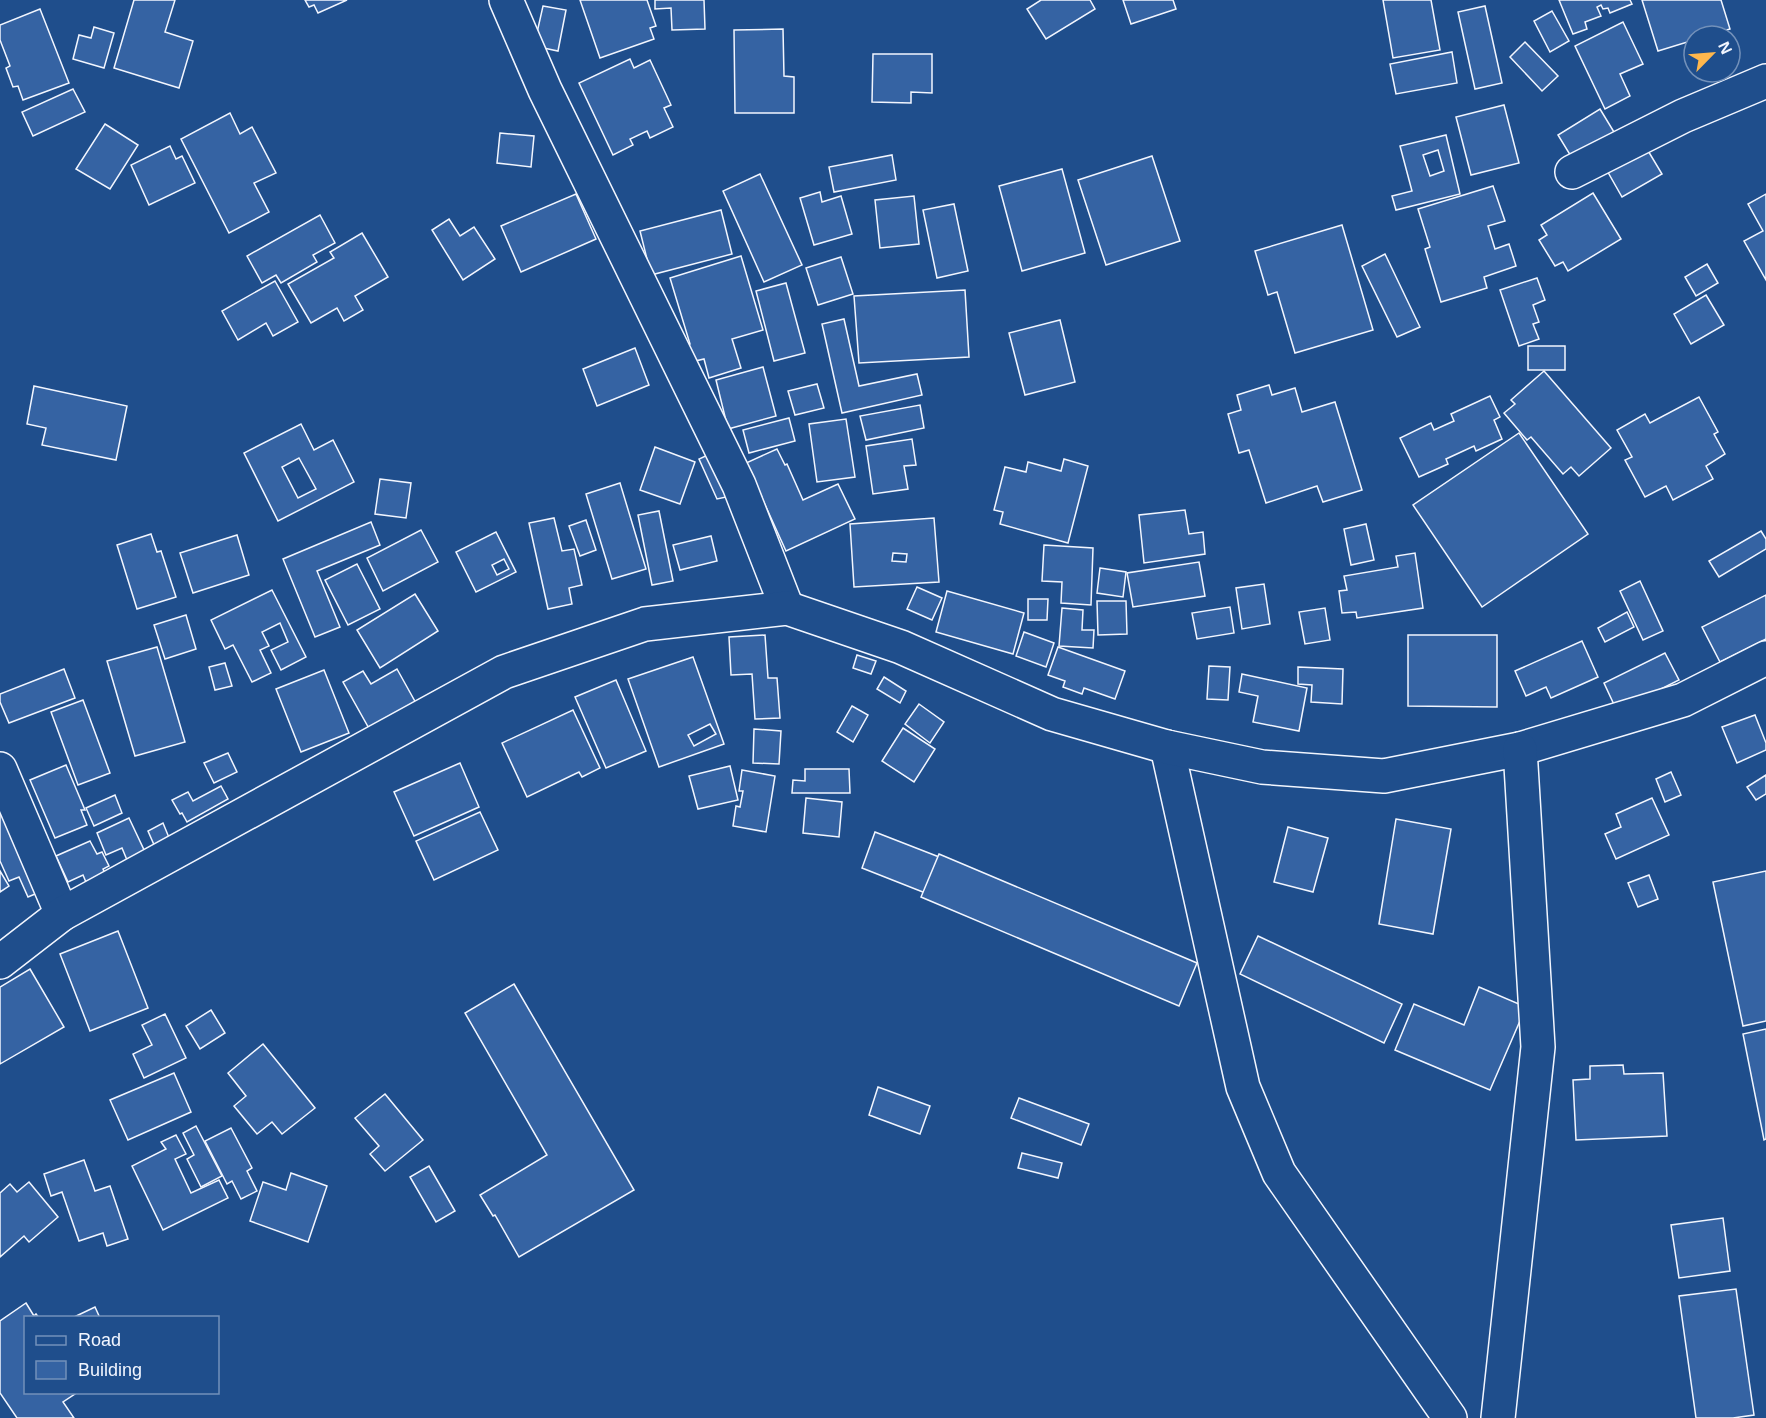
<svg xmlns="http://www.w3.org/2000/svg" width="1766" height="1418" viewBox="0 0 1766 1418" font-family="Arial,sans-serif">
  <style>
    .building { fill: #3563a3; stroke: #f2f6ff; stroke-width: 1.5; fill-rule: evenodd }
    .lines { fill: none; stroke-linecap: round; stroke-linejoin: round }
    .minor-casing { stroke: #f2f6ff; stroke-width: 36 }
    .minor { stroke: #1f4e8c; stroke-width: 33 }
  </style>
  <rect width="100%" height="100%" fill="#1f4e8c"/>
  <g class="building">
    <polygon points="134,0 175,0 165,32 193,41 179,88 114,68"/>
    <polygon points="305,0 347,0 318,13 314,5 309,7"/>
    <polygon points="580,0 647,0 656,26 650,28 654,39 600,58"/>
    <polygon points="655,0 704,0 705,29 672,30 671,8 655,9"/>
    <polygon points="1041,0 1090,0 1095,9 1046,39 1027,9"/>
    <polygon points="1123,0 1173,0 1176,9 1131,24"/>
    <polygon points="1383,0 1431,0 1440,50 1393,58"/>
    <polygon points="1559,0 1630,0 1632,4 1610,13 1608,8 1603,9 1601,5 1597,7 1601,16 1585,22 1587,29 1573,34"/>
    <polygon points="1642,0 1721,0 1730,29 1707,36 1694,36 1694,40 1658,51"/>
    <polygon points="543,6 566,10 558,51 534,46"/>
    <polygon points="1485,6 1502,83 1475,89 1458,12"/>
    <polygon points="40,9 69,83 23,100 18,86 13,87 6,68 10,66 0,40 0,25"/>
    <polygon points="1552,11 1569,41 1550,52 1534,21"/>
    <polygon points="1623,22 1643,64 1620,74 1630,96 1605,109 1575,46"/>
    <polygon points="94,27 114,33 104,68 73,59 79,35 91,38"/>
    <polygon points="783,29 784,76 794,77 794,113 735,113 734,30"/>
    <polygon points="1525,42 1558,76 1542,91 1510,57"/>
    <polygon points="1452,52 1457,83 1396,94 1390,64"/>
    <polygon points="873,54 932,54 932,93 911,92 911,103 872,102"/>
    <polygon points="630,59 634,68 650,60 671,105 664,108 673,127 650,138 647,131 630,139 633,145 613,155 579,83"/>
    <polygon points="73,89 85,112 33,136 22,112"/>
    <polygon points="1504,105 1519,163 1471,175 1456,117"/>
    <polygon points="1600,109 1614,132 1572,158 1558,135"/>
    <polygon points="230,113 240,134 252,127 276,173 254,183 269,212 229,233 181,139"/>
    <polygon points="105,124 138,145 110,189 76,169"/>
    <polygon points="500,133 534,136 531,167 497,163"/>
    <path d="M1446,135L1460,194L1396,210L1392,196L1412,191L1400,146ZM1438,150L1444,171L1430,176L1423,155Z"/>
    <polygon points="1644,144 1662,174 1622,197 1605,167"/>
    <polygon points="170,146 176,159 182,156 195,183 149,205 131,165"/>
    <polygon points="892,155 896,180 834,192 829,167"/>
    <polygon points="1152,156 1180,241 1106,265 1078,180"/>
    <polygon points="1062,169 1085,253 1022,271 999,186"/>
    <polygon points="760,174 802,265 764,282 723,191"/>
    <polygon points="1493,186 1505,221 1488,226 1495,249 1509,244 1516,266 1484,277 1487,288 1441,302 1425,249 1430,247 1418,209"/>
    <polygon points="820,192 822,202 841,196 852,234 814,245 800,198"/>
    <polygon points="1593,193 1621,239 1568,271 1563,262 1555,266 1539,240 1547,235 1541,225"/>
    <polygon points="576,194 596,239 521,272 501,226"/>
    <polygon points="1766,194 1766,280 1744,241 1763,231 1748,204"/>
    <polygon points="914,196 919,244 880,248 875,200"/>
    <polygon points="954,204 968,271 937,278 923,210"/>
    <polygon points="721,210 732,254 651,275 640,231"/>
    <polygon points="320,215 335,243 313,255 317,262 281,283 276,275 262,283 247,256"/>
    <polygon points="449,219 460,236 474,227 495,259 463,280 432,230"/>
    <polygon points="1342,225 1373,330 1295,353 1277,292 1268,295 1255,251"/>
    <polygon points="362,233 388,277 355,296 363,310 344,321 337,308 311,323 288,284 334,258 330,252"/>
    <polygon points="1385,254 1420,327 1397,337 1362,266"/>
    <polygon points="741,256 763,330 732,339 741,368 709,378 704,359 691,362 686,345 690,344 670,278"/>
    <polygon points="841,257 853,294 818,305 806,268"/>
    <polygon points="1707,264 1718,283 1696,296 1685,277"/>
    <polygon points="1537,278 1545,300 1533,305 1539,322 1533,324 1539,339 1519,346 1500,290"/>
    <polygon points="275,281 298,322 273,336 266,323 238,340 222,311"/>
    <polygon points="786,283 805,353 774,361 756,291"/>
    <polygon points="965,290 969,357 859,363 854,296"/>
    <polygon points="1706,295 1724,325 1691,344 1674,314"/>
    <polygon points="844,319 859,386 917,374 922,395 842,413 822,324"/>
    <polygon points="1060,320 1075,382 1025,395 1009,333"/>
    <rect x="1528" y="346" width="37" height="24"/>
    <polygon points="635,348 649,385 597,406 583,369"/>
    <polygon points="763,367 776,416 728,429 716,380"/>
    <polygon points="1544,371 1611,448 1579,476 1571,467 1563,474 1531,437 1527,440 1504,413 1515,404 1511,400"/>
    <polygon points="817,384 824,408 795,415 788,391"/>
    <polygon points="1269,385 1272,395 1295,388 1302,412 1335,402 1362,490 1323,502 1317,486 1266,503 1249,450 1239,453 1228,414 1241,410 1237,395"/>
    <polygon points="34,386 127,406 116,460 42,445 46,428 27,424"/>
    <polygon points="1490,396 1500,417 1494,420 1502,439 1476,451 1474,446 1446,459 1448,464 1419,477 1400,438 1431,423 1434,430 1454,421 1451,414"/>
    <polygon points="1699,397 1718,432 1714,434 1725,454 1706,466 1713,479 1673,500 1666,486 1645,497 1625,460 1632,457 1617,430 1645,414 1650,423"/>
    <polygon points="920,405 924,428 866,440 860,416"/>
    <polygon points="789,418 795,441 749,453 743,430"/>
    <polygon points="846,419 855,477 817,482 809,424"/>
    <path d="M301,424L314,450L333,440L354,482L278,521L244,453ZM299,458L316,489L298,498L282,467Z"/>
    <polygon points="1519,433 1588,534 1482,607 1413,505"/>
    <polygon points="912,439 916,465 904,466 908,489 873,494 866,446"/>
    <polygon points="655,447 695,462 680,504 640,490"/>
    <polygon points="777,449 785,465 787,464 803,500 838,484 855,519 786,551 746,463"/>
    <polygon points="712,453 731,496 717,499 699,459"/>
    <polygon points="1064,459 1088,466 1068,543 1000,524 1003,512 994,510 1005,467 1026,472 1028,462 1061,471"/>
    <polygon points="380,479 411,483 406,518 375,514"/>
    <polygon points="620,483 646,569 612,579 586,494"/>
    <polygon points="1185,510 1189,534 1203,532 1205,554 1144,563 1139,515"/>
    <polygon points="659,511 673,581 652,585 638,515"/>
    <polygon points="554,518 562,551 574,549 582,585 569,588 572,604 548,609 529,523"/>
    <path d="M934,518L939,582L854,587L850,524ZM893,553L907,554L906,562L892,561Z"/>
    <polygon points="586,520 596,550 580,556 569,526"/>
    <polygon points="371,522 380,545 317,571 340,627 315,637 283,559"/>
    <polygon points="1366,524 1374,560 1351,565 1344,529"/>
    <polygon points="421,530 438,562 383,591 367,558"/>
    <polygon points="1761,531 1766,539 1766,549 1719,577 1709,561"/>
    <path d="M496,532L516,572L476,592L456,552ZM504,559L509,569L497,575L492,565Z"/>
    <polygon points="151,534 157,552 161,551 176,597 137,609 117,545"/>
    <polygon points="237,535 249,575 193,593 180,553"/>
    <polygon points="711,536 717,561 680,570 673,545"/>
    <polygon points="1044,545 1093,548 1091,605 1061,603 1062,582 1042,581"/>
    <polygon points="1415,553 1423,608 1357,618 1356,612 1342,613 1339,591 1347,590 1344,576 1398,567 1396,556"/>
    <polygon points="1199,562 1205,596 1133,607 1127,573"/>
    <polygon points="357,564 380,609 348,625 325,580"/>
    <polygon points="1100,568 1126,572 1123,597 1097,593"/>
    <polygon points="1640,581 1663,631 1643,640 1620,591"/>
    <polygon points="1264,584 1270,624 1242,629 1236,588"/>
    <polygon points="917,587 942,598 932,620 907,609"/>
    <polygon points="272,590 306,657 281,670 271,650 288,642 280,623 262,632 269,646 260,650 271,673 252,682 233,645 225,649 211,620"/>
    <polygon points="947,591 1024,613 1013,654 936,632"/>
    <polygon points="415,594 438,631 380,668 357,630"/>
    <polygon points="1766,595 1766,639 1720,662 1702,627"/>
    <polygon points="1028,599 1048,599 1047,620 1028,620"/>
    <polygon points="1097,601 1126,601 1127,634 1098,635"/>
    <polygon points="1230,607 1234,633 1197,639 1192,613"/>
    <polygon points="1062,608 1083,610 1082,630 1094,630 1093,648 1059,646"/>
    <polygon points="1325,608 1330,640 1305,644 1299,612"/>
    <polygon points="1627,612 1634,627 1605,642 1598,628"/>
    <polygon points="186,615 196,649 165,659 154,625"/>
    <polygon points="1024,632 1054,643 1046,667 1016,656"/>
    <polygon points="765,635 768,678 777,678 780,718 755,719 752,674 731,675 729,637"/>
    <polygon points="1408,635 1497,635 1497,707 1408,706"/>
    <polygon points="1582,641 1598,677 1551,698 1546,687 1526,696 1515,671"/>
    <polygon points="157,647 185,742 135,756 107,661"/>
    <polygon points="1058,647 1125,671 1115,699 1084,688 1082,694 1063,687 1065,681 1048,675"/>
    <polygon points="1665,653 1679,680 1617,711 1604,683"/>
    <polygon points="857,655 876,661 871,674 853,668"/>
    <path d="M693,657L724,744L659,767L628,679ZM710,724L716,734L694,746L688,735Z"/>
    <polygon points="225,663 232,686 215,690 209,667"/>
    <polygon points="1209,666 1230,667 1228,700 1207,699"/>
    <polygon points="1298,667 1343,669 1342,704 1311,702 1312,685 1298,684"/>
    <polygon points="64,669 75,698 9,723 0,702 0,694"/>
    <polygon points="397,669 417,705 371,732 343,682 363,671 371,684"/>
    <polygon points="324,670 349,733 301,752 276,689"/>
    <polygon points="1242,674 1307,688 1299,731 1253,722 1258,696 1239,692"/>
    <polygon points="884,677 906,691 900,703 877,689"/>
    <polygon points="616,680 646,751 606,768 575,697"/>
    <polygon points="83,700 110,773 78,785 51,712"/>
    <polygon points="919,704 944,722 930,743 905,724"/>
    <polygon points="852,706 868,715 853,742 837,732"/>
    <polygon points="573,710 600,768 582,777 579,772 527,797 502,743"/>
    <polygon points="1755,715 1766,743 1766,750 1737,763 1722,727"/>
    <polygon points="903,728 935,749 914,782 882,761"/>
    <polygon points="754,729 781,731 779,764 753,763"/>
    <polygon points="228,753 237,772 214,783 204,763"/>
    <polygon points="460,763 479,807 414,836 394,792"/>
    <polygon points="66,765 85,810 81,810 87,825 55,838 30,780"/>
    <polygon points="730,766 738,800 698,809 689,776"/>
    <polygon points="805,769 849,769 850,793 792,793 793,780 805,781"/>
    <polygon points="742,770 775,776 766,832 733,826 736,806 740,807 743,791 739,791"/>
    <polygon points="1671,772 1681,795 1665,802 1656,779"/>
    <polygon points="1766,775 1766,794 1756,800 1747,787"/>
    <polygon points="221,786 228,799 187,822 182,813 180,814 172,800 188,792 193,801"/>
    <polygon points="0,787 47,889 28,897 19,877 9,881 0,861"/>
    <polygon points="115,795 122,813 94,826 86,808"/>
    <polygon points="806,798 842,802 839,837 803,833"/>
    <polygon points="1652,798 1669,835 1616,859 1605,834 1621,827 1616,814"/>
    <polygon points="480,812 498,850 434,880 416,841"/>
    <polygon points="129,818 145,852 127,860 122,848 106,855 97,833"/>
    <polygon points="1396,819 1451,829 1433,934 1379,924"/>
    <polygon points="163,823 170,840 155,847 148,831"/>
    <polygon points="1288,827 1328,838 1313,892 1274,882"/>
    <polygon points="875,832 952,862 938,898 862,868"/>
    <polygon points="90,841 97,854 102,852 109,866 103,869 107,878 88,887 83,875 68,882 56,856"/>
    <polygon points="939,854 1197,963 1179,1006 921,897"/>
    <polygon points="0,871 9,886 0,892"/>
    <polygon points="1766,871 1766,1021 1743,1026 1713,882"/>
    <polygon points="1649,875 1658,899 1638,907 1628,883"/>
    <polygon points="118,931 148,1008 90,1031 60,954"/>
    <polygon points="1258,936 1402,1004 1384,1043 1240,974"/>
    <polygon points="30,969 64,1027 0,1064 0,987"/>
    <polygon points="514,984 634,1190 519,1257 495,1215 493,1216 480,1195 547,1155 465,1013"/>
    <polygon points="1479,987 1526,1007 1490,1090 1395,1050 1414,1004 1464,1025"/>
    <polygon points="211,1010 225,1033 200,1049 186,1026"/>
    <polygon points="165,1014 186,1058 144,1078 133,1054 152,1045 142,1025"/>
    <polygon points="1766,1029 1766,1139 1764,1140 1743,1034"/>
    <polygon points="263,1044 315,1108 282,1134 272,1122 257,1134 234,1106 246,1096 228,1073"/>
    <polygon points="1623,1065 1624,1074 1663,1073 1667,1136 1576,1140 1573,1080 1590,1079 1590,1066"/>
    <polygon points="174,1073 191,1112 128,1140 110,1100"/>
    <polygon points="878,1087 930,1106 920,1134 869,1115"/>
    <polygon points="385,1094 423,1140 385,1171 370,1154 379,1146 355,1118"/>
    <polygon points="1019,1098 1089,1124 1081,1145 1011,1118"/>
    <polygon points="196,1126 222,1176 201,1187 187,1159 194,1155 183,1133"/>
    <polygon points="231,1128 252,1168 247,1171 257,1191 241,1199 232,1181 227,1184 205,1141"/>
    <polygon points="176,1135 186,1154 175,1159 191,1193 219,1180 228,1198 163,1230 132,1166 166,1149 161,1142"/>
    <polygon points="1022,1153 1062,1163 1058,1178 1018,1168"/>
    <polygon points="84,1160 95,1191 110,1186 128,1239 107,1246 103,1233 79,1241 62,1192 51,1196 44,1174"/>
    <polygon points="429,1166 455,1211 436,1222 410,1177"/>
    <polygon points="291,1173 327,1186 308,1242 250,1221 263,1182 286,1190"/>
    <polygon points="29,1182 58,1217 29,1242 24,1236 0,1257 0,1193 10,1184 17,1192"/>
    <polygon points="1723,1218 1730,1271 1679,1278 1671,1225"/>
    <polygon points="1736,1289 1754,1415 1733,1418 1696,1418 1679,1296"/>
    <polygon points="26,1303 34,1316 36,1314 39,1318 26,1318 26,1392 78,1392 63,1402 74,1418 17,1418 0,1393 0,1321"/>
    <polygon points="95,1307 100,1318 72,1318"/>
  </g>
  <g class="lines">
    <defs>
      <g id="minor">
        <polyline points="506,0 545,90 739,485 787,608"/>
        <polyline points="1572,172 1683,116 1766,81"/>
        <polyline points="1167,747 1243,1087 1279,1173 1450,1418"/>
        <polyline points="0,769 62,914"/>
        <polyline points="0,962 62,914 504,672 645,624 787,608 901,647 1052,714 1167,747 1262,767 1384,776 1520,749 1683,700 1766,658"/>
        <polyline points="1498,1418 1538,1047 1520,749"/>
      </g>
    </defs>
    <use href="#minor" class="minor-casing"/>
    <use href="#minor" class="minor"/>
  </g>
  <rect x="24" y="1316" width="195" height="78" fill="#1f4e8c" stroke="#7391ba" stroke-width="1.5"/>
  <rect x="36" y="1336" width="30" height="9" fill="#1f4e8c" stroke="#7391ba" stroke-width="1.5"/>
  <text x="78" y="1346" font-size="18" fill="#f2f6ff">Road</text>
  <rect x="36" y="1361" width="30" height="18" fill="#3563a3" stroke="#7391ba" stroke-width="1.5"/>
  <text x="78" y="1376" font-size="18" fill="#f2f6ff">Building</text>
  <g transform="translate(1712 54) rotate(65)"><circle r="28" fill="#1f4e8c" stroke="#7391ba" stroke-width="1.5"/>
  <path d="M0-4.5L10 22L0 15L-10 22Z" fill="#ffb74d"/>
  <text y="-9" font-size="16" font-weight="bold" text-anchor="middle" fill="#f2f6ff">N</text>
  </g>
</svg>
